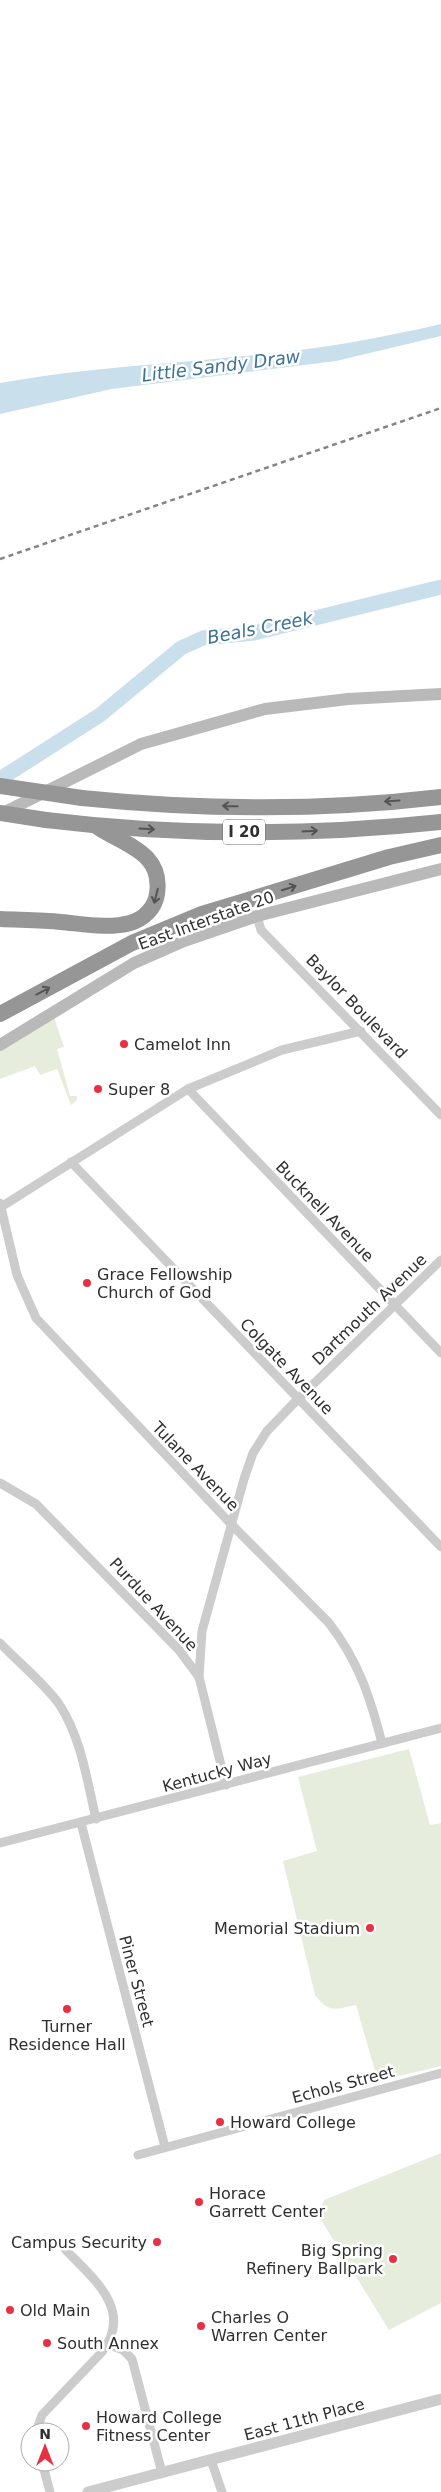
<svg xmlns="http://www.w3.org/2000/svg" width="441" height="2492" viewBox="0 0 441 2492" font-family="'DejaVu Sans',sans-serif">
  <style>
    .green { fill: #e6eddd }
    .water { fill: #c9dfec }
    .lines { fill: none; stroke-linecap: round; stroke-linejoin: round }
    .river { stroke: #c9dfec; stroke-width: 15 }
    .minor { stroke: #ccc; stroke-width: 9 }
    .tertiary { stroke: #ccc; stroke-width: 11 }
    .secondary { stroke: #b9b9b9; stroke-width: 12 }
    .motorway { stroke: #969696; stroke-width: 16 }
    .rail { stroke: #848484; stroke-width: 2.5; stroke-dasharray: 5 4; stroke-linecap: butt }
    .motorway-bridge { stroke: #969696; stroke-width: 16 }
    .oneway { stroke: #535353 }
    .poi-dot { fill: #e73142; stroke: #fff; stroke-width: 2 }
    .labels { text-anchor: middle; stroke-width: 5; stroke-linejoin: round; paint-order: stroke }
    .shield { fill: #fff; stroke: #6d6d6d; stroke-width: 1 }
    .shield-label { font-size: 15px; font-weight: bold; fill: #2f2f2f }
    .street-label { font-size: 16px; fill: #2f2f2f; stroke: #fff }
    .poi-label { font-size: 16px; fill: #2f2f2f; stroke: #fff; text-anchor: start }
    .water-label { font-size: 18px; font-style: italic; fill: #3c7393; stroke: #fff }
  </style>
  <rect width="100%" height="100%" fill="#fff"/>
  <g class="green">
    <polygon points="54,1017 64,1047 57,1049 70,1096 77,1096 77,1100 71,1105 57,1069 40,1075 35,1066 0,1079 0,1049"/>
    <path d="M409,1749L430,1825L441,1823V2066L378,2081L356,2005C336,2009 329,2014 315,1995L283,1861L317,1851L298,1777Z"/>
    <polygon points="441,2153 441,2303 389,2330 318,2215 324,2200"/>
  </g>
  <path class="water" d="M441,324V336L336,361L112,389L0,414V383C94,366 189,363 284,352C337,346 389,336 441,324Z"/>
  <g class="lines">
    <polyline class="river" points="0,779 100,715 181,648 203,638 254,633 441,587"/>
    <g class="minor">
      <polyline points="257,916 261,930 441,1115"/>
      <polyline points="188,1089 441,1353"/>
      <polyline points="71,1162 441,1547"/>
      <path d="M0,1203L17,1275L36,1318L232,1525L329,1623C359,1662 370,1697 382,1743"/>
      <polyline points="1,1207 188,1089 282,1050 361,1031"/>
      <polyline points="0,1483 36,1504 179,1650 199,1677 226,1785"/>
      <path d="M0,1643C17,1661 45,1684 59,1704C81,1737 87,1780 96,1819"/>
      <polyline points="199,1677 202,1631 244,1479 253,1453 267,1431 297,1400 441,1260"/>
      <polyline points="81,1823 165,2147"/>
      <polyline points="0,1843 441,1728"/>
      <polyline points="138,2155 441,2073"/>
      <polyline points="108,2344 123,2350 132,2359 162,2473"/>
      <path d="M36,2432L42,2415L102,2352C135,2309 91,2277 63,2247"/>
      <polyline points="211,2460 222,2492"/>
      <polyline points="42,2462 50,2492"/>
    </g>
    <polyline class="tertiary" points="88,2492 441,2399"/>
    <g class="secondary">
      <polyline points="1,814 141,744 265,709 348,699 441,694"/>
      <polyline points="0,1045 134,963 184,941 257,916 441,869"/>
    </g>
    <g class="motorway">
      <path d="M82,798C200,810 323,811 441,797"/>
      <path d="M46,820C177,836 310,836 441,822"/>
      <path d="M0,919C20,920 41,920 61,922C83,924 109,929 130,923C144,919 155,908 157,894C163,853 127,846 99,828"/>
      <polyline points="0,1014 132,943 202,914 389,857 441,845"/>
    </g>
    <polyline class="rail" points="0,559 441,408"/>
    <g class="motorway-bridge">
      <polyline points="0,786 82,798"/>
      <polyline points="0,813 46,820"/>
    </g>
  </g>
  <defs><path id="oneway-shaft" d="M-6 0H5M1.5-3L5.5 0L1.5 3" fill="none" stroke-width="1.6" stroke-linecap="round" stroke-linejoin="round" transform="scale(1.25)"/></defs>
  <g class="oneway">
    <use href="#oneway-shaft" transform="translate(392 801) rotate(176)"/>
    <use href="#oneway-shaft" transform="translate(230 806) rotate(-179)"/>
    <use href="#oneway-shaft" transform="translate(147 829) rotate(3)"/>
    <use href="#oneway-shaft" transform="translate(310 831) rotate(-3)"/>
    <use href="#oneway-shaft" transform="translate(289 888) rotate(-17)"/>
    <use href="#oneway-shaft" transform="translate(156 896) rotate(104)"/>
    <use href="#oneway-shaft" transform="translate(43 991) rotate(-28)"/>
  </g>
  <g class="poi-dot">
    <circle cx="124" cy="1044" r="5"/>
    <circle cx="98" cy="1089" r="5"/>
    <circle cx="87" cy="1283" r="5"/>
    <circle cx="370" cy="1928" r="5"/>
    <circle cx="67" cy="2009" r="5"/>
    <circle cx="220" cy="2122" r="5"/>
    <circle cx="199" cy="2202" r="5"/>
    <circle cx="157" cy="2242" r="5"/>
    <circle cx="393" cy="2259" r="5"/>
    <circle cx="10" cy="2310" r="5"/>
    <circle cx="201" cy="2326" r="5"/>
    <circle cx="47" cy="2343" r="5"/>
    <circle cx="86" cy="2426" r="5"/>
  </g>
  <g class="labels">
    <rect class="shield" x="223" y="819.5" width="42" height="25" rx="4"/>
    <g class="shield-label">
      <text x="244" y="837">I 20</text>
    </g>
    <g class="street-label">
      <text transform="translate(206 920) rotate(-20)" y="6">East Interstate 20</text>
      <text transform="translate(357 1006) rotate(46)" y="6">Baylor Boulevard</text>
      <text transform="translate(325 1211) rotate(46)" y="6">Bucknell Avenue</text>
      <text transform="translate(369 1309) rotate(-44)" y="6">Dartmouth Avenue</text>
      <text transform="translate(287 1366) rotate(46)" y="6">Colgate Avenue</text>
      <text transform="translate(196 1466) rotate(46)" y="6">Tulane Avenue</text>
      <text transform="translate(154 1604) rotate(47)" y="6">Purdue Avenue</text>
      <text transform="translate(217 1772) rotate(-15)" y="6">Kentucky Way</text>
      <text transform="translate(137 1981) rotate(75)" y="6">Piner Street</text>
      <text transform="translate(343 2084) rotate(-15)" y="6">Echols Street</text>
      <text transform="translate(304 2419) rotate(-15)" y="6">East 11th Place</text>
    </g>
    <g class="poi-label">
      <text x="134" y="1050">Camelot Inn</text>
      <text x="108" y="1095">Super 8</text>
      <text x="97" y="1280">Grace Fellowship<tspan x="97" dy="18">Church of God</tspan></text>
      <text x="360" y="1934" text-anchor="end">Memorial Stadium</text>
      <text x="67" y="2032" text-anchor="middle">Turner<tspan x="67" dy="18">Residence Hall</tspan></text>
      <text x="230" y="2128">Howard College</text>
      <text x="209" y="2199">Horace<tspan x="209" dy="18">Garrett Center</tspan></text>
      <text x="147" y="2248" text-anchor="end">Campus Security</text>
      <text x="383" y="2256" text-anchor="end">Big Spring<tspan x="383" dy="18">Refinery Ballpark</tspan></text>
      <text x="20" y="2316">Old Main</text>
      <text x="211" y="2323">Charles O<tspan x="211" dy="18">Warren Center</tspan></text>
      <text x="57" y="2349">South Annex</text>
      <text x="96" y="2423">Howard College<tspan x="96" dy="18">Fitness Center</tspan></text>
    </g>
    <g class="water-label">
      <text transform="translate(221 366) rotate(-7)" y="6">Little Sandy Draw</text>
      <text transform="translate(260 628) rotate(-11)" y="6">Beals Creek</text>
    </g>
  </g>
  <g transform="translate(45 2447)"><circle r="24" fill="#ffffff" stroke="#acacac"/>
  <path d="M0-4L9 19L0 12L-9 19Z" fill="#e73142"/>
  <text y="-8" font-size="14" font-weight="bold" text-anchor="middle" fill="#2f2f2f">N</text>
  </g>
</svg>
